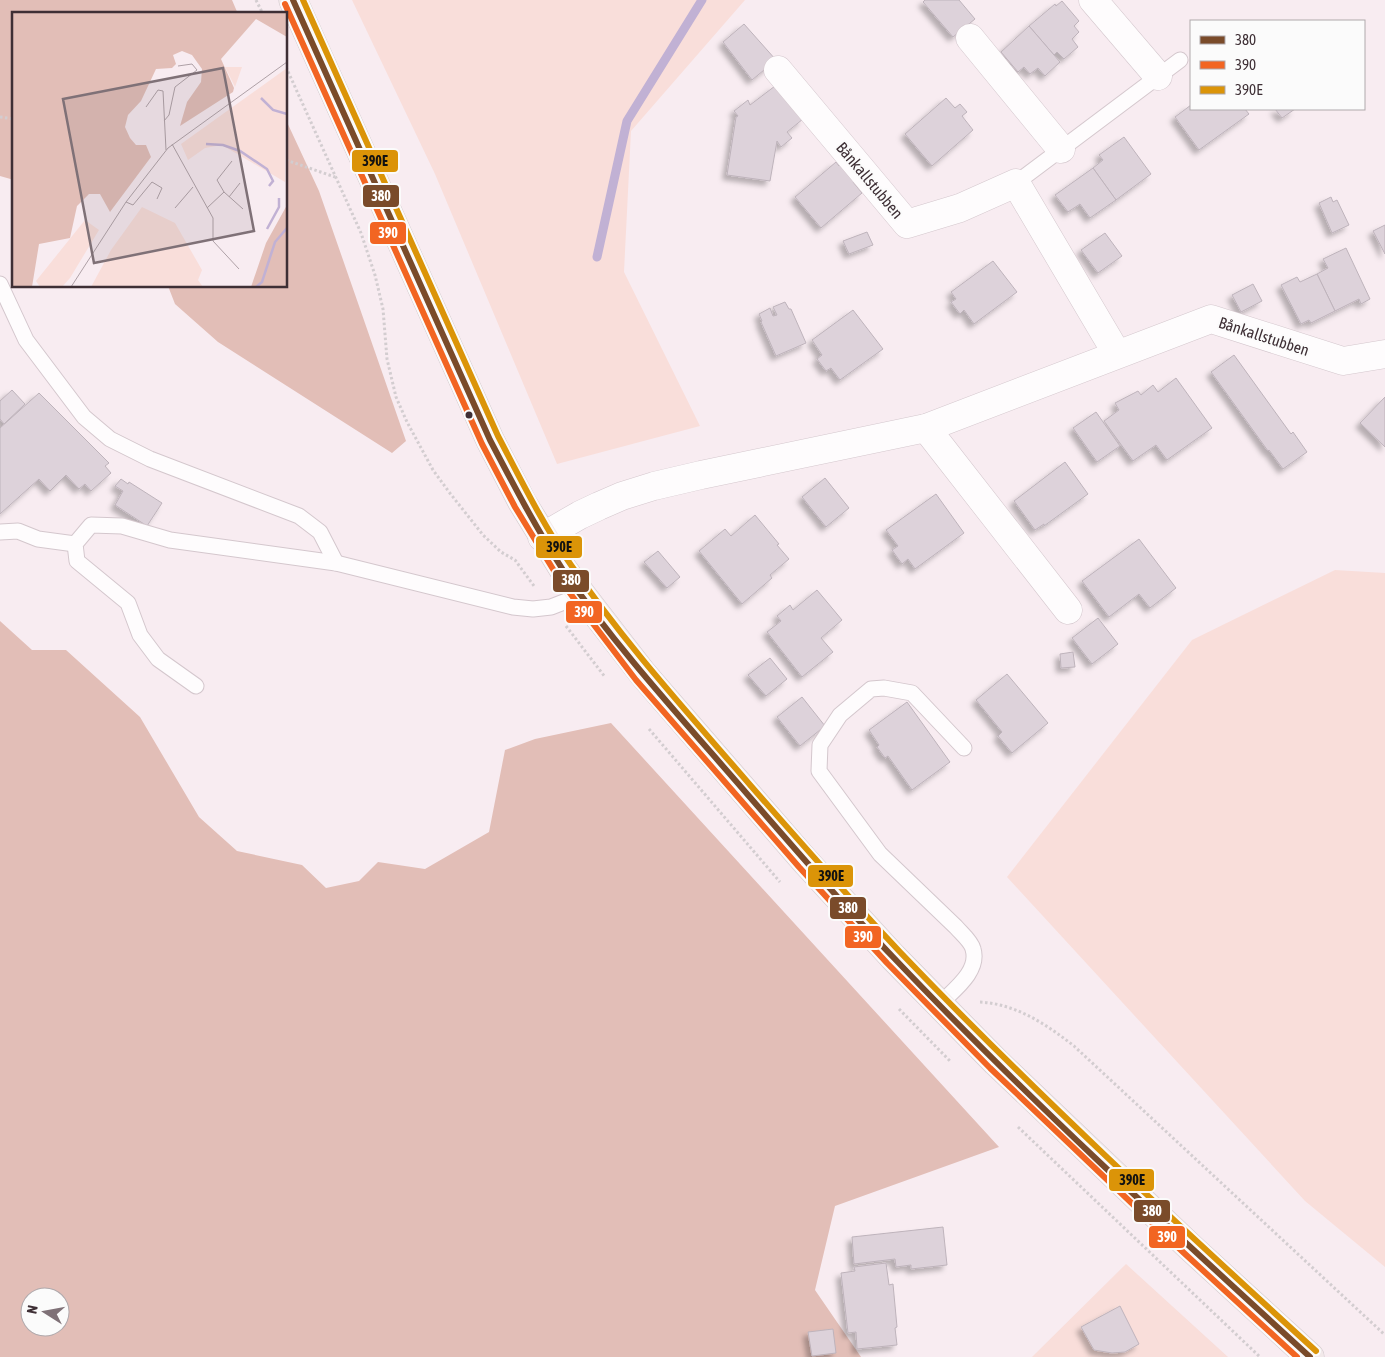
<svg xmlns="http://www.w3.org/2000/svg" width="1385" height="1357" viewBox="0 0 1385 1357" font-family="'Asap Condensed',sans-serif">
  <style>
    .green { fill: #f9deda }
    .forest { fill: #e2beb7; fill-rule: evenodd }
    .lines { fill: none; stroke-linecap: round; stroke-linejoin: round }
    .stream { stroke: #c1b1d4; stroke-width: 9 }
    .building { fill: #ddd2da; stroke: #beb3bb; filter: url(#shadow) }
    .service-casing { stroke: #d4c7cd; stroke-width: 17 }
    .minor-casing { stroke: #d4c7cd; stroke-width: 29 }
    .trunk-casing { stroke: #d2cace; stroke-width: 29 }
    .path { stroke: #d3cdd0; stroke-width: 3; stroke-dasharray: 2.5 2.5; stroke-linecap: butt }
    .service { stroke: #fefcfd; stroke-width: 15 }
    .minor { stroke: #fefcfd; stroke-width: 28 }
    .trunk { stroke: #f2e9ea; stroke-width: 28 }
    .bus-1-casing { stroke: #fbfbfb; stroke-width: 10 }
    .bus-2-casing { stroke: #fbfbfb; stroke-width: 10 }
    .bus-3-casing { stroke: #fbfbfb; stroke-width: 10 }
    .bus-1 { stroke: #7a4b2a; stroke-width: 6 }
    .bus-2 { stroke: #f26522; stroke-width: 6 }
    .bus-3 { stroke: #db9408; stroke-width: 6 }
    .bus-dot { fill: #3e2f35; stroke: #fbfbfb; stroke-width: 2 }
    .labels { text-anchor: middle; stroke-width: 4; stroke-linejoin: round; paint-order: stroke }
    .street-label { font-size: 16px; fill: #3e2f35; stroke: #fbfbfb }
    .inset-river { fill: none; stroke: #c1b1d4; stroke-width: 2.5 }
    .inset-road { fill: none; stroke: #aea0a6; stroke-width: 1 }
    .view { fill: #7f7177; fill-opacity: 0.15; stroke: #7f7177; stroke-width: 2.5 }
    .inset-edge { fill: none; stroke: #3e2f35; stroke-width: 2.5 }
    .line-badge { stroke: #fbfbfb; stroke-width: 2 }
    .badge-label { font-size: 14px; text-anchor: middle; font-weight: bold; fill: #fff }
    .pale-badge-label { font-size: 14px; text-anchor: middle; font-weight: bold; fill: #111 }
  </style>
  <defs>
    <filter id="shadow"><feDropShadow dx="-4.5" dy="4.5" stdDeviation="2.5" flood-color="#0004"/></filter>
  </defs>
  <rect width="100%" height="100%" fill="#f8ecf1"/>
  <g class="green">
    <polygon points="352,0 745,0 631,131 624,272 700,426 557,464 435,174"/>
    <polygon points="1335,570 1385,573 1385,1267 1305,1201 1007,877 1192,640"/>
    <polygon points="1126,1264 1228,1357 1032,1357"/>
  </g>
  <g class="forest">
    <polygon points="0,0 232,0 238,14 14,14 14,180 0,176"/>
    <polygon points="286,120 319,191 406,441 392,453 218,342 175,304 168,286 286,286"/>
    <path d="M0,621L32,650H66L140,717L199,817L237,851L302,865L326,888L359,881L378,862L425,869L489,832L505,750L535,739L611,723L999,1147L835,1206L815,1290L861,1357H0ZM30,1297H60V1327H30Z"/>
  </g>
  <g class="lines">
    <polyline class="stream" points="597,257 627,121 702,0"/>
  </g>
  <g class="building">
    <polygon points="925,0 959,0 975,19 953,37 923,2"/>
    <polygon points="1062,1 1079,21 1074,26 1079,32 1072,39 1078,47 1064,59 1057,52 1054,55 1029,26 1055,4 1056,6"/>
    <polygon points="744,24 776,60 752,80 723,42"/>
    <polygon points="1029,26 1060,62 1045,76 1038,68 1030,74 1024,67 1018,72 1001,52"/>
    <polygon points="775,86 803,119 787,132 792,138 781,147 777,141 770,181 727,175 736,117 738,116 734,111 748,100 750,105"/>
    <polygon points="946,98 955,108 960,104 967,112 962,116 973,130 932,166 905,134"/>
    <polygon points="1191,105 1191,109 1245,109 1249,114 1199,150 1175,117"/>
    <polygon points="1275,109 1295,109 1282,118"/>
    <polygon points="1124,137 1151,174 1116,200 1093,168 1103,160 1099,155"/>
    <polygon points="846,160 859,176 853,182 862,193 821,228 795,197 836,162 839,166"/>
    <polygon points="1093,168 1116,200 1090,218 1080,204 1068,212 1055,195"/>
    <polygon points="1331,197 1333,202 1337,200 1349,225 1332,233 1319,203"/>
    <polygon points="1385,225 1385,254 1373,231"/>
    <polygon points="867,232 873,245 849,254 843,241"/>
    <polygon points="1105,233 1122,256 1098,273 1081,250"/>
    <polygon points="1346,248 1370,299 1361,304 1359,299 1335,311 1317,274 1328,268 1323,259"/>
    <polygon points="993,261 1017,292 974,324 964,310 960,314 951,302 956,299 951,292"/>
    <polygon points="1317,274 1335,311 1311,323 1309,320 1301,324 1281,285 1297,277 1300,282"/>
    <polygon points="1253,284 1262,301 1241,312 1232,295"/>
    <polygon points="785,302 789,309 791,309 806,343 776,356 761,322 762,321 759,314 770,308 773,316 777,315 773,307"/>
    <polygon points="853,310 883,349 840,380 831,368 826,371 817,359 822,355 812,340"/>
    <polygon points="1234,355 1291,434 1293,432 1307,452 1283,469 1269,450 1268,451 1211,372"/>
    <polygon points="1176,378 1212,428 1167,460 1156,445 1133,461 1104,421 1119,410 1115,403 1138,391 1141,395 1153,385 1158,392"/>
    <polygon points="12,390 25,404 4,424 0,419 0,401"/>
    <polygon points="39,393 109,463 105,466 111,473 91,491 85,484 79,489 66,475 50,491 39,479 0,514 0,428"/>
    <polygon points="1385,397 1385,447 1360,423"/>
    <polygon points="1096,412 1120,446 1097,462 1073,428"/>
    <polygon points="1065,462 1088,494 1044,526 1044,524 1035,530 1014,501"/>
    <polygon points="825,478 849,508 826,527 802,497"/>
    <polygon points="121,479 128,484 129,482 162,503 147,526 115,505 123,491 115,486"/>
    <polygon points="936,494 964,533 915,569 908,559 902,564 892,550 898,546 886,530"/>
    <polygon points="755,515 779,544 777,545 789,559 770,575 772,578 742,604 699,551 725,529 731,536"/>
    <polygon points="1139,539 1176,588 1150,608 1139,594 1109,617 1082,581"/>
    <polygon points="658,551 680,577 667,588 644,562"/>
    <polygon points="817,590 842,620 821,638 833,652 802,677 767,632 781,621 777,616 790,605 793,610"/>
    <polygon points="1098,618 1118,644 1092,664 1072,638"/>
    <polygon points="1073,652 1075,667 1061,668 1060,654"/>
    <polygon points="770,658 787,679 766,696 748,675"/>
    <polygon points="1007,674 1048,723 1012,753 998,736 1002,732 976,700"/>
    <polygon points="802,697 825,726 800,746 777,717"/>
    <polygon points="907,702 950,762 912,790 888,756 885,758 877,747 879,745 869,730"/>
    <polygon points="943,1227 947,1265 911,1269 911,1265 896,1267 895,1259 854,1264 852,1237"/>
    <polygon points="886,1263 889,1285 893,1284 897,1327 895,1328 897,1345 857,1349 856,1332 848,1333 841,1273 855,1271 854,1267"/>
    <polygon points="1120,1306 1139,1344 1125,1352 1112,1353 1094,1350 1081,1327"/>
    <polygon points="833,1329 836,1353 812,1356 808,1332"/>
  </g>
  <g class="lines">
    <defs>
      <g id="service">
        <polyline points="1016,183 1180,60"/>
        <polyline points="0,284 26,340 84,417 110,439 150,459 299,516 320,532 336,563"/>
        <polyline points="0,532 18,531 38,539 75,544"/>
        <polyline points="196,686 158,659 140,635 128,603 77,561 75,544 91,525 122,526 170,540 336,563 513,607 533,609 551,607 582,595"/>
        <path d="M939,1005C952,991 980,972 973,949C971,941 962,934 956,927L880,854L819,771L820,745L840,715L871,689L884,688L912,693L964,748"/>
      </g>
      <g id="minor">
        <polyline points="1093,0 1158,76"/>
        <polyline points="970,38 1061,149"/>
        <polyline points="778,70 907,224 960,208 1016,183 1117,354"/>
        <polyline points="926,428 1068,610"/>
        <polyline points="542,537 580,515 599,506 622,496 654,486 701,475 926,428 1211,319 1343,361 1385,354"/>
      </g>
      <polyline id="trunk" points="293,0 490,440 522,502 563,569 582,595 643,674 805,861 893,957 996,1062 1190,1247 1310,1357"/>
    </defs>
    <use href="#service" class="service-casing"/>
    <use href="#minor" class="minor-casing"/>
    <use href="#trunk" class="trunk-casing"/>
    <g class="path">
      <polyline points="256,0 263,14"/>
      <polyline points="286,67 361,233 375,275 383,309 387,359 396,397 407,422 433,470 449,492 483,535 501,552 515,560 534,586"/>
      <polyline points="0,117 14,119"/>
      <polyline points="286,160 335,177"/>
      <polyline points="566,626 605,677"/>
      <polyline points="649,729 780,882"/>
      <path d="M980,1002C1016,1004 1046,1024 1074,1046L1385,1335"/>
      <polyline points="899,1009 950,1061"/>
      <polyline points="1018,1127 1260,1357"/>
    </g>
    <use href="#service" class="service"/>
    <use href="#minor" class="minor"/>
    <use href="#trunk" class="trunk"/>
    <defs>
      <path id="bus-1" d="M293,0L490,440C513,484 536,528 563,570C618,650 685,722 748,795C796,850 843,905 893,957C1026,1097 1168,1227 1310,1357"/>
      <polyline id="bus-2" points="285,4 482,444 515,507 556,574 575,600 636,680 799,867 887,963 990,1068 1184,1253 1297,1357"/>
      <path id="bus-3" d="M303,0L498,436C521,480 543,525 571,565C625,644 689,714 751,786C800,842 849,898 900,952C1033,1091 1174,1221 1316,1351"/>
    </defs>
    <use href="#bus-1" class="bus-1-casing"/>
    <use href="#bus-2" class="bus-2-casing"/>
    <use href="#bus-3" class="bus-3-casing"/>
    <use href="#bus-1" class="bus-1"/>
    <use href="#bus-2" class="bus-2"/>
    <use href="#bus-3" class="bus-3"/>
  </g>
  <circle class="bus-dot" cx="469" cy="415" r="4.5"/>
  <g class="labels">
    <g class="street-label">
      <text transform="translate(870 180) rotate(50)" y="6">Bånkallstubben</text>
      <text transform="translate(1264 336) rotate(18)" y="6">Bånkallstubben</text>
    </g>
  </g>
  <g transform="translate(12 12)">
    <rect width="275" height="275" fill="#f8ecf1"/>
    <path d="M213,55H230L223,75ZM275,56L273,170L210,133L193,136L176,148L169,132ZM130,195L163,211L190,258L186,268L191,275H79L99,238ZM73,208L87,218L58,266L50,275H28L24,269Z" fill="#f9deda"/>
    <path d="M0,0H275V25L244,7L209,47L222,76L221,80L168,114L175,90L189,70L190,57L180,43L170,39L161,43L164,52L160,56L144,57L129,89L116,103L113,115L118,126L124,133H134L139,145L98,200L88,182H77L65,194L58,226L27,232L20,275H0ZM275,193V275H239L254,231Z" fill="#e2beb7"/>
    <path class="inset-river" d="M249,86L261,98L275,102M194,132L211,133L228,139L255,157L261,169L257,174M255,217L267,195V186M244,275L250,270L263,230L275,216"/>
    <path class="inset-road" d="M134,95L146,78L151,79L154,138M152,109L157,103L163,75L185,58L180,52L166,54M160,132L201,206V229L227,257M212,180L231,197M217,185L228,171M114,190L121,193L140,170L150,176L145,187M163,196L181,175M195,196L212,180L205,168L220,149M59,275L114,190L156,136L275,50"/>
    <path class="view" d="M211,56L242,219L82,251L51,87Z"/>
    <rect width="275" height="275" class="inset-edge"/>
  </g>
  <g class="line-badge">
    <rect x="351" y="149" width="48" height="24" rx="5" fill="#db9408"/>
    <rect x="362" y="184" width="38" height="24" rx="5" fill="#7a4b2a"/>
    <rect x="369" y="221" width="38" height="24" rx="5" fill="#f26522"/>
    <rect x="535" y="535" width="48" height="24" rx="5" fill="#db9408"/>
    <rect x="552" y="569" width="38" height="24" rx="5" fill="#7a4b2a"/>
    <rect x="565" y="600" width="38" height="24" rx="5" fill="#f26522"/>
    <rect x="807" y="864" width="47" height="24" rx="5" fill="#db9408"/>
    <rect x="829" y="896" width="38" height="24" rx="5" fill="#7a4b2a"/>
    <rect x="844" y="925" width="38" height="24" rx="5" fill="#f26522"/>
    <rect x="1108" y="1168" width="47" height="24" rx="5" fill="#db9408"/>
    <rect x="1133" y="1199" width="38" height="24" rx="5" fill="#7a4b2a"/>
    <rect x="1148" y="1225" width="38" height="24" rx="5" fill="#f26522"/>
  </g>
  <g class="badge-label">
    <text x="381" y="201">380</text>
    <text x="388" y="238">390</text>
    <text x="571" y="585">380</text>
    <text x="584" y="617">390</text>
    <text x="848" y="913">380</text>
    <text x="863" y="942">390</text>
    <text x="1152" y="1216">380</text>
    <text x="1167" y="1242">390</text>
  </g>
  <g class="pale-badge-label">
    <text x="375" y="166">390E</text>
    <text x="559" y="552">390E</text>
    <text x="831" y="881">390E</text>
    <text x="1132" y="1185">390E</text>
  </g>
  <rect x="1190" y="20" width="175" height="90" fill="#fbfbfb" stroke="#afa9ac"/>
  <rect x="1200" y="36" width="25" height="8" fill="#7a4b2a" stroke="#afa9ac"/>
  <text x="1235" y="45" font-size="15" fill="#3e2f35">380</text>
  <rect x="1200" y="61" width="25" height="8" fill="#f26522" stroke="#afa9ac"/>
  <text x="1235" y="70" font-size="15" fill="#3e2f35">390</text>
  <rect x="1200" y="86" width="25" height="8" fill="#db9408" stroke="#afa9ac"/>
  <text x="1235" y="95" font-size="15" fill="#3e2f35">390E</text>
  <g transform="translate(45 1312) rotate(281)"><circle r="24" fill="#fbfbfb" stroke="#afa9ac"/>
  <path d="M0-4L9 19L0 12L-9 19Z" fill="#7f7177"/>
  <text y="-8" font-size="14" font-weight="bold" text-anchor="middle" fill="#3e2f35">N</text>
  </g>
</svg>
